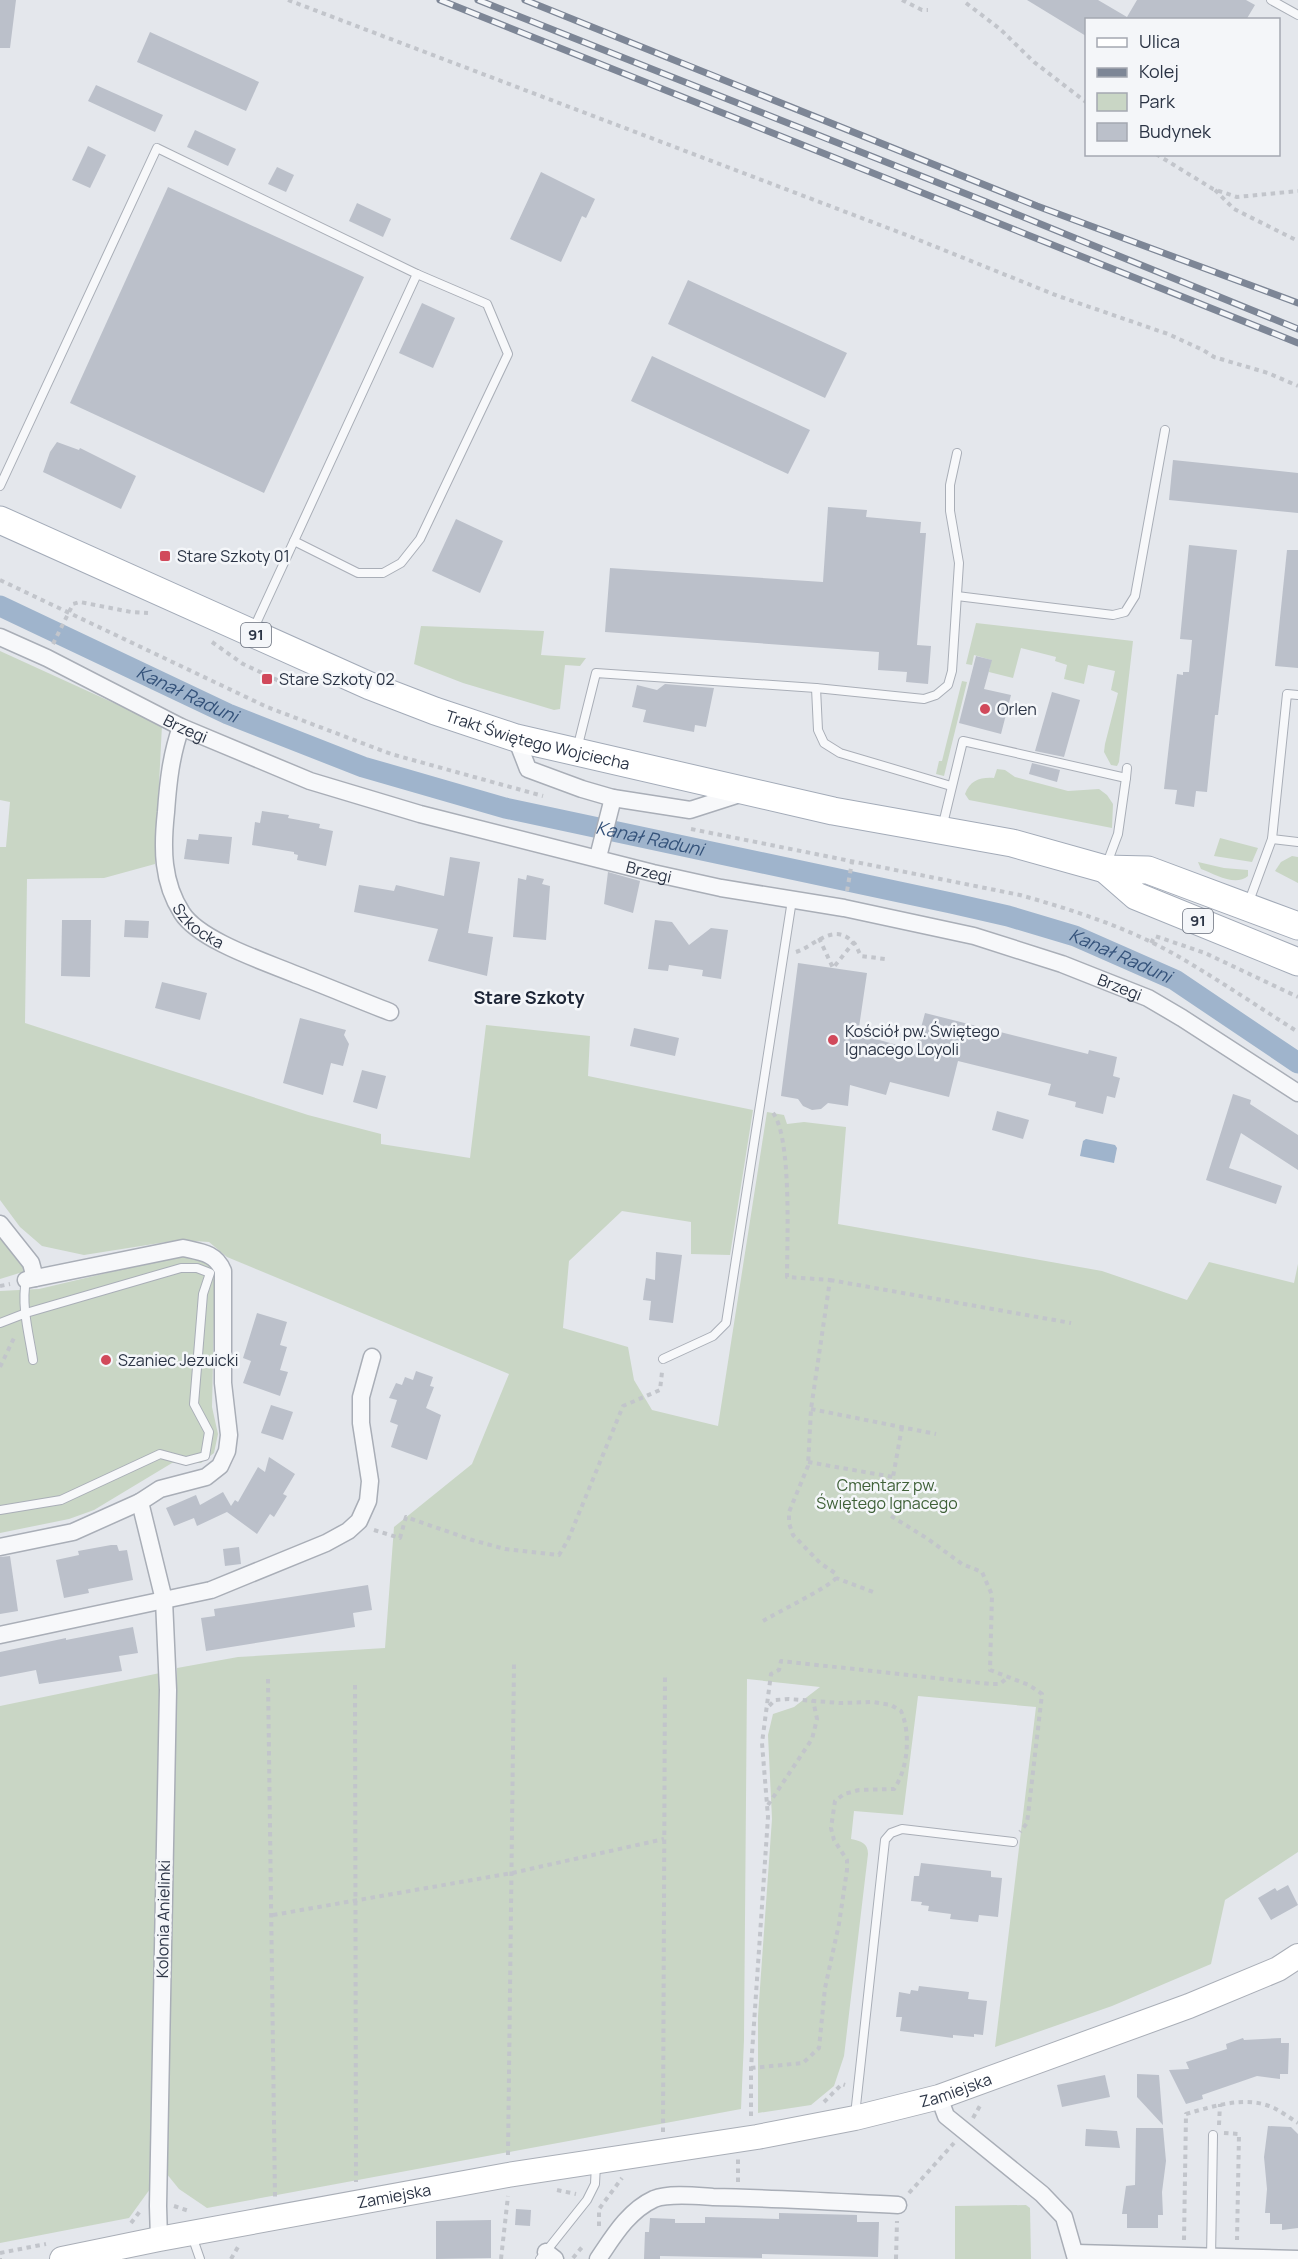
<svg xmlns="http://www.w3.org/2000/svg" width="1298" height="2259" viewBox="0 0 1298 2259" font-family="Manrope,sans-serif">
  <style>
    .green { fill: #c9d6c5 }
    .water { fill: #9fb4cc }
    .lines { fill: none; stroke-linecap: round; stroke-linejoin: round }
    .canal { stroke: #9fb4cc; stroke-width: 21 }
    .building { fill: #bbc0ca }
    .lane-casing { stroke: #a9aeb7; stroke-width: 10 }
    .street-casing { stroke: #a9aeb7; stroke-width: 19 }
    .secondary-casing { stroke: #a9aeb7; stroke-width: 26 }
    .primary-casing { stroke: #a3abb8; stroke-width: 29 }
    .path { stroke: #c2c5cb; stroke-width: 4; stroke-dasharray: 4.5 4.5; stroke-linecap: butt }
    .lane { stroke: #f7f8fa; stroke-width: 8 }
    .street { stroke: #f7f8fa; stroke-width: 16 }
    .secondary { stroke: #fff; stroke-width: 24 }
    .primary { stroke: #fff; stroke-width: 27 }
    .rail-casing { stroke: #7d8696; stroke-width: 7 }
    .rail { stroke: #f4f6f9; stroke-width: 4.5; stroke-dasharray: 14; stroke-linecap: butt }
    .poi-dot { fill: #d1495b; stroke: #f4f6f9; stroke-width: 2 }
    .labels { text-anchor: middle; stroke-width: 5; stroke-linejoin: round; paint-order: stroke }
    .shield { fill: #f4f6f9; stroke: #676e7b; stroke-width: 1.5 }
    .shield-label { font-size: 15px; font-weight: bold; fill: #2b3445 }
    .poi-label { font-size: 16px; fill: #2b3445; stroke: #f4f6f9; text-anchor: start }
    .street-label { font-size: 16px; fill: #2b3445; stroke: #f4f6f9 }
    .park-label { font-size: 16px; fill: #3f6138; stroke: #f4f6f9 }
    .water-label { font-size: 18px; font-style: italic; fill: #34527a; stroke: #f4f6f9 }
    .neighbourhood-label { font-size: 18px; font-weight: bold; fill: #1d2536; stroke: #f4f6f9 }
  </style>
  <rect width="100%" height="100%" fill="#e4e7ec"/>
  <g class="green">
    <polygon points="976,623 1133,641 1119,762 1117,766 1111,765 1104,752 1105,744 1118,693 1111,690 1115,671 1088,665 1084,684 1064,679 1067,665 1055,661 1056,657 1021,648 1013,678 989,672 991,660 974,655 972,665 966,664"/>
    <polygon points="421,626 544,631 541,655 586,658 580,666 565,665 560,709 554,710 463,683 414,664"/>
    <path d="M0,651L162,725L155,864L104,878L27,879L25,1023L308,1115L381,1134V1144L470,1158L486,1025L590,1036L588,1076L753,1110L730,1255L691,1254V1222L622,1211L569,1261L563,1328L628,1347L634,1380L652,1410L718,1426L767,1112L784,1115L787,1124L804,1122L846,1127L838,1224L1102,1271L1187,1300L1209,1262L1294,1283L1298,1264V1852L1225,1900L1211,1964L1112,2006L995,2047L1036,1707L918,1696L903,1815L854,1811L851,1839C861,1841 868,1843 868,1854L844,2056L834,2086L811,2105L758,2113V2016L772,1819L768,1735L773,1714L794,1707L820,1687L747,1679L744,2040L741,2109L207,2208L179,2189L166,2173L170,2046L177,1668L238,1657L385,1648L394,1527L472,1464L509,1374L227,1257L209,1242L179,1240L84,1255L42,1246L20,1227L0,1200V847H6L10,802L0,800Z"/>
    <polygon points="962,681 967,682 944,776 936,774 939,761 942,761"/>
    <path d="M997,769L1005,770L1015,777L1068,791L1099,789L1107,795L1113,804L1112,828L969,800L965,794C970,780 981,777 994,778Z"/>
    <polygon points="1220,838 1258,848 1252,862 1214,856"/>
    <polygon points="1292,856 1298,857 1298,883 1275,871 1281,862"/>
    <path d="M1198,862L1224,868L1248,870V876C1235,887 1215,874 1201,869Z"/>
    <polygon points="0,1238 26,1271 0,1279"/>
    <polygon points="183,1255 206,1260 215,1272 212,1407 218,1434 214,1453 201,1463 172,1463 94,1510 69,1519 0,1533 0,1291 39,1289"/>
    <polygon points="160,1673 150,2189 129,2218 0,2243 0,1706"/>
    <polygon points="1026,2205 1030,2208 1031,2259 955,2259 955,2206"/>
  </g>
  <polygon class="water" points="1086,1139 1115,1145 1117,1148 1114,1163 1080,1156 1083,1141"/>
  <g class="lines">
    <path class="canal" id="s1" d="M0,606L228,714L363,767L505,808L951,903L1008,916L1075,936L1175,980L1298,1063"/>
  </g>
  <g class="building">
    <polygon points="0,0 16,0 10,48 0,48"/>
    <polygon points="1027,0 1098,0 1127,17 1137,0 1246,0 1255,5 1246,20 1086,20 1086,36"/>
    <polygon points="150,32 259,82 246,111 137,62"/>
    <polygon points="96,85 163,115 155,132 88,101"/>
    <polygon points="195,130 236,149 228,166 187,147"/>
    <polygon points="88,146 106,155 90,188 72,180"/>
    <polygon points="277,167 294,175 286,192 268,184"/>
    <polygon points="541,172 595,199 586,218 582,216 561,262 510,239"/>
    <polygon points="168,187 364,277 264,493 70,403"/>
    <polygon points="357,203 391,219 383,237 349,221"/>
    <polygon points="688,280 847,353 825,398 668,324"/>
    <polygon points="422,303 455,318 433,368 399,353"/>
    <polygon points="652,356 810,430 788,474 631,401"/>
    <polygon points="57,442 79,450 80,448 136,476 121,509 43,472 50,452"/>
    <polygon points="1173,460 1298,473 1298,513 1169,500"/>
    <polygon points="828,507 867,510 866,517 921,522 920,533 926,533 917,645 931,646 928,684 906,682 907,672 878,670 879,652 605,632 610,568 823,582"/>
    <polygon points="456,519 503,541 480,593 432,571"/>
    <polygon points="1189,545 1237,550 1218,715 1215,715 1207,792 1196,791 1194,807 1175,804 1177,790 1164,789 1177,674 1183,675 1183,672 1189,672 1192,640 1180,639"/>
    <polygon points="1287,550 1298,550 1298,668 1275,666"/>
    <polygon points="976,656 992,660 984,689 1011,695 1001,734 959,723"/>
    <polygon points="665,684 714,688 706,727 695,725 694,732 643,722 646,710 632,707 637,685 657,690"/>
    <polygon points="1052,692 1080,700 1064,757 1035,751"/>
    <polygon points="1032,763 1060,770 1057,782 1029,774"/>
    <polygon points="262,811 289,815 288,818 320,824 319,828 333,831 326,866 297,860 298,855 294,854 294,852 252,845 255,822 260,823"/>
    <polygon points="199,834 232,837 229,864 184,859 187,839 198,840"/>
    <polygon points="450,857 480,862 468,933 493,937 487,976 428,961 438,929 354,912 359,885 394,891 396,885 444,896"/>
    <polygon points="608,872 640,881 633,913 604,904"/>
    <polygon points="527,875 544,879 542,884 550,886 546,940 513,937 518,878 526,880"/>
    <polygon points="62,920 91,920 90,977 61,976"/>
    <polygon points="125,920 149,921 148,938 124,937"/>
    <polygon points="655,920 672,922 689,945 711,928 728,930 721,979 702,976 703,970 669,965 668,971 648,969"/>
    <polygon points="798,963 867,973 858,1034 915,1050 925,1013 1088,1054 1089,1050 1117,1057 1113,1076 1120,1078 1115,1098 1107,1096 1103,1114 1075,1107 1076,1102 1048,1095 1051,1084 958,1061 949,1097 890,1082 886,1095 850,1085 848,1106 828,1103 821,1109 812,1110 803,1106 798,1099 781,1096"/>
    <polygon points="162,982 207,993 200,1020 155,1008"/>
    <polygon points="300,1018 346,1030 344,1035 349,1044 343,1066 331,1063 323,1095 283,1083"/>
    <polygon points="634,1028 679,1038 675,1056 630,1046"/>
    <polygon points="362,1070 386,1076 377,1109 353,1102"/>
    <polygon points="1233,1094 1251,1100 1250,1104 1298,1135 1298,1170 1241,1133 1229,1168 1282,1186 1276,1204 1206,1180"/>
    <polygon points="997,1111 1029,1120 1023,1139 992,1130"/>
    <polygon points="656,1252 682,1255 673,1323 649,1320 651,1301 643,1300 646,1278 655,1280"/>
    <polygon points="257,1313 287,1322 280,1345 287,1347 280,1370 288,1372 280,1396 243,1383 251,1361 243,1358"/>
    <polygon points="416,1371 433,1377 430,1386 434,1387 426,1408 441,1415 427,1460 391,1447 398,1425 390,1422 397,1400 389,1398 396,1383 402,1385 405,1377 413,1380"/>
    <polygon points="271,1405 293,1412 283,1440 261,1433"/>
    <polygon points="269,1457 295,1474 283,1494 287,1496 274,1517 270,1514 257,1534 227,1512 229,1511 197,1526 194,1518 174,1526 166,1508 196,1495 200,1505 223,1492 231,1506 235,1500 238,1502 258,1467 265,1472"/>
    <polygon points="111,1545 117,1545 119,1551 127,1550 133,1580 88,1589 89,1593 64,1598 56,1560 79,1555 78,1551"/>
    <polygon points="239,1547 241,1564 225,1566 223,1549"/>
    <polygon points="10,1556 18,1611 0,1614 0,1557"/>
    <polygon points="368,1585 372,1610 353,1613 355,1627 206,1651 201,1618 215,1616 214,1609"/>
    <polygon points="133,1627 138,1653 119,1656 122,1671 39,1684 36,1670 0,1677 0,1652 66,1638 66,1640"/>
    <polygon points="921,1863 991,1871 991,1877 1002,1878 998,1917 979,1915 978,1922 950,1919 951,1914 928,1911 929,1906 921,1905 922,1902 911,1901 914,1876 919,1876"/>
    <polygon points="1288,1885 1298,1905 1271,1920 1258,1898 1275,1888 1277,1891"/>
    <polygon points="919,1986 969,1992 968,1999 987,2001 983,2035 974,2034 974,2037 953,2035 953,2038 900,2031 902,2017 896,2017 899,1992 910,1994 911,1990 918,1991"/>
    <polygon points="1243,2038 1244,2040 1281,2038 1281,2043 1289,2043 1288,2074 1280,2074 1280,2079 1257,2076 1202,2095 1203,2099 1186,2104 1169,2070 1189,2069 1186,2062 1227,2049 1226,2044"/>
    <polygon points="1137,2074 1159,2075 1163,2125 1137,2097"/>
    <polygon points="1105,2075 1110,2097 1062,2107 1057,2085"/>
    <polygon points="1268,2126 1291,2127 1298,2134 1298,2228 1282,2230 1282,2224 1270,2224 1270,2213 1265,2213 1267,2189 1264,2157"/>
    <polygon points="1136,2128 1163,2128 1166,2161 1162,2192 1163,2215 1158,2215 1158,2228 1127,2228 1127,2214 1122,2214 1126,2186 1135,2185"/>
    <polygon points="1086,2129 1117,2131 1120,2148 1085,2146"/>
    <polygon points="516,2209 531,2210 530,2226 515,2225"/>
    <polygon points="779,2213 857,2215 857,2222 879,2222 878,2257 762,2254 762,2258 660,2256 660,2259 644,2259 645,2232 649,2232 650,2218 675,2219 675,2223 705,2223 705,2217 779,2219"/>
    <polygon points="491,2220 491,2258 436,2259 436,2221"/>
  </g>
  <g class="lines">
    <defs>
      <g id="lane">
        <polyline points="1271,0 1298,15"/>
        <polyline points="0,486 157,148 417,274 487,304 508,354 420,539 401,563 383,573 358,573 294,541"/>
        <polyline points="957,596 1113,615 1125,612 1135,596 1165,430"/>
        <polyline points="253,630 417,274"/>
        <polyline points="816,688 818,730 824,743 840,753 951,786"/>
        <polyline points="1298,695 1287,694 1272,839 1298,842"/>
        <polyline points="577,749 596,673 816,688 924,699 936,695 948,685 952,671 959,563 950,511 950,485 957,453"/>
        <polyline points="1126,778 1127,768"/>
        <polyline points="942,828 963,741 1126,778 1118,834 1106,866"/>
        <polyline points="1248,904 1272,839"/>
        <path d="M26,1280C21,1306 29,1334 33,1360"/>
        <polyline points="0,1323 26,1313 181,1268 197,1268 210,1273 203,1294 194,1404 209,1432 205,1456 186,1461 160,1454 61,1500 0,1510"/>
        <polyline points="663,1359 713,1336 726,1323 792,900"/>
        <polyline points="855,2115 885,1840 891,1833 902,1829 1013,1842"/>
        <polyline points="192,2236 200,2259"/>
        <polyline points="540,2259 587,2200 595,2184 596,2164"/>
        <polyline points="1211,2259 1213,2135"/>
      </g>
      <g id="street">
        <path id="s2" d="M0,637L47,658L181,727L310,781L420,814L653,873L721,888L844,908L974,936L1062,964L1148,998L1182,1018L1298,1093"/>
        <path id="s3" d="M181,727C171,755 168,783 166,812C162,848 162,882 182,913C200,941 266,962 297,975C328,987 359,1000 390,1012"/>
        <polyline points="516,738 528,769 582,789 613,798 690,810 743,793"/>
        <polyline points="598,857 613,798"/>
        <polyline points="0,1224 31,1263 35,1278"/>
        <path d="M26,1280L183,1248C201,1252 216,1253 223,1271V1383L229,1435L227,1451L220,1466L206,1477L160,1489L140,1502L164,1600L168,1690L158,2206L159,2239"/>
        <polyline points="0,1547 73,1532 140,1502"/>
        <polyline points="0,1635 211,1590 326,1543 348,1531 359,1521 368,1501 370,1481 361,1423 361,1397 372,1357"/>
        <polyline points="939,2097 946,2116 1042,2194 1064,2217 1076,2259"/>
        <polyline points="546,2252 555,2259"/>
        <polyline points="1076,2253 1298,2259"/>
        <path d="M598,2259C613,2237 628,2211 654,2199C669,2193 697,2196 713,2197C775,2198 837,2202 898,2205"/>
      </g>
      <g id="secondary">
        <path id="s4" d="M62,2259L159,2239L508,2175L757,2137L855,2118L939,2097L1189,2006L1278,1969L1298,1956"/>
      </g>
      <g id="primary">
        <path id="s5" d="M0,520L370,686L435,711L516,738L833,811L1012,843L1105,869L1148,870L1298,926"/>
        <polyline points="1105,869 1136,896 1298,962"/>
      </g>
    </defs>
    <use href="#lane" class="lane-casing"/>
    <use href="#street" class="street-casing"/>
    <use href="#secondary" class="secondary-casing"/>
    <use href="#primary" class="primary-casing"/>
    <g class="path">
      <polyline points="288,0 909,236 1058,296 1168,334 1203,350 1214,357 1268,373 1298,386"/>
      <polyline points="902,0 922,10 928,10"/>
      <polyline points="966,3 1000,29 1034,62 1086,102"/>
      <polyline points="1156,154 1213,189 1237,197 1298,191"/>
      <polyline points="1215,190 1234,209 1298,241"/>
      <polyline points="0,580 267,707 391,754 543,796"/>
      <polyline points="212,642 243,664 290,686"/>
      <polyline points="53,644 73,604 80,602 131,612 148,613"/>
      <path d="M691,829L1020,895C1073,910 1126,927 1174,954C1216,978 1257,1006 1298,1032"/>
      <polyline points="847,891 852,862"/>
      <polyline points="819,938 833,968 854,942"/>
      <polyline points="1151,943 1155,936 1205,953 1298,997"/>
      <path d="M796,952C815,946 833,921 854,943C857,946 858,951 861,956L885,959"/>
      <path d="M773,1113C792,1138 787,1242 787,1277L830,1280L811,1409L808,1466L789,1512V1523L793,1535L820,1563L835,1573L836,1578L876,1593"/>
      <polyline points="830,1280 1071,1323"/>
      <polyline points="0,1286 10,1284"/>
      <polyline points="0,1367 14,1338"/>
      <polyline points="811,1409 936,1434"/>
      <polyline points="902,1427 891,1488 891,1516 928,1539 962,1564 982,1572 992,1595 990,1670 1029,1685 1042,1694 1028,1815 1027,1823 1020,1832"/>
      <polyline points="808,1462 893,1477"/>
      <polyline points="374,1530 400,1538 406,1517 472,1540 505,1549 559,1555 568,1540 623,1406 660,1390 662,1372"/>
      <path d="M763,1621C776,1613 831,1586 836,1578"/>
      <polyline points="268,1679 275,2197"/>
      <polyline points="355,1685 356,2182"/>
      <polyline points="768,1805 812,1739 817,1719 813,1700"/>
      <polyline points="273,1915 512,1873 664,1839"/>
      <path d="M751,2068L803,2063L819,2048L825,1988L839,1924L847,1870V1860L834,1840L831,1828L835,1801L844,1794L859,1790L894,1789C908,1769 911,1733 901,1711L891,1705L873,1702L840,1703L789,1699L775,1700L766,1709"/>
      <polyline points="824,2102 842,2084 845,2085"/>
      <polyline points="751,2116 751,2068 768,1817 762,1743 771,1674 779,1670 781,1661 990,1684 1000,1684 1007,1678"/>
      <polyline points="973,2118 981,2104"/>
      <polyline points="1219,2125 1220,2104"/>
      <polyline points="663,2132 665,1674"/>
      <polyline points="1224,2133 1239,2134 1237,2240"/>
      <polyline points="508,2155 514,1664"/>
      <polyline points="738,2182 738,2159"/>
      <polyline points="557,2190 576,2194"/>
      <polyline points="909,2193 954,2143"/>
      <polyline points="174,2206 189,2211"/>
      <polyline points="131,2223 141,2210"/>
      <polyline points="599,2226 599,2209 622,2178"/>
      <path d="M1184,2240L1186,2114C1214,2106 1246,2095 1274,2108C1282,2112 1290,2118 1298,2123"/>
      <polyline points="0,2253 46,2244"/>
      <polyline points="0,2258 0,2259"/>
      <polyline points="573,2258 583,2246"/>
      <polyline points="231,2259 238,2247"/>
      <polyline points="501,2259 508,2196"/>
      <polyline points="896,2259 897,2221"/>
    </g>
    <use href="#lane" class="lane"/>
    <use href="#street" class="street"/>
    <use href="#secondary" class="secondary"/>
    <use href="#primary" class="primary"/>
    <defs>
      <g id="rail">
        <polyline points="440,0 1298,343"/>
        <polyline points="478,0 984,201 1298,329"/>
        <polyline points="525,0 1037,206 1298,303"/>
      </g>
    </defs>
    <use href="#rail" class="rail-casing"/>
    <use href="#rail" class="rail"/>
  </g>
  <g class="poi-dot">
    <rect x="159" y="550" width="12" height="12" rx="3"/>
    <rect x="261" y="673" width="12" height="12" rx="3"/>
    <circle cx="985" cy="709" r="6"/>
    <circle cx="833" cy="1040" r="6"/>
    <circle cx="106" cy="1360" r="6"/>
  </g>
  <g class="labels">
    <g class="shield">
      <rect x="241" y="623" width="30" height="24" rx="4.5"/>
      <rect x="1183" y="909" width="30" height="24" rx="4.5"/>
    </g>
    <g class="shield-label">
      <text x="256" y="640">91</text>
      <text x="1198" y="926">91</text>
    </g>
    <g class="poi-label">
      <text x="177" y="562">Stare Szkoty 01</text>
      <text x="279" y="685">Stare Szkoty 02</text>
      <text x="997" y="715">Orlen</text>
      <text x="845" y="1037">Kościół pw. Świętego<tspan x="845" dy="18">Ignacego Loyoli</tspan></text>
      <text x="118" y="1366">Szaniec Jezuicki</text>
    </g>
    <g class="street-label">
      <text dy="6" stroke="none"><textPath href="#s2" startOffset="207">Brzegi</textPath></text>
      <text dy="6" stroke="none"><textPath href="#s5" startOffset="582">Trakt Świętego Wojciecha</textPath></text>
      <text dy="6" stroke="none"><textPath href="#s2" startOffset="693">Brzegi</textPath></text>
      <text dy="6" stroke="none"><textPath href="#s3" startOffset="212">Szkocka</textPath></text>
      <text dy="6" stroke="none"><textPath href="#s2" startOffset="1179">Brzegi</textPath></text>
      <text transform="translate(163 1919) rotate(-89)" y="6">Kolonia Anielinki</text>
      <text dy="6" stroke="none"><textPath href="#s4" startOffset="910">Zamiejska</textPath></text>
      <text dy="6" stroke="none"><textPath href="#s4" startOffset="338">Zamiejska</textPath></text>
    </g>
    <g class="park-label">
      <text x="887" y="1491">Cmentarz pw.<tspan x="887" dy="18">Świętego Ignacego</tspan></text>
    </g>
    <g class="water-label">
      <text dy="6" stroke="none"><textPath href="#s1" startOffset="207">Kanał Raduni</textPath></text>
      <text dy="6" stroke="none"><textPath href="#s1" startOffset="693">Kanał Raduni</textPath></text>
      <text dy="6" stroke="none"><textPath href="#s1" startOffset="1179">Kanał Raduni</textPath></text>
    </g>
    <g class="neighbourhood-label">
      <text x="529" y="1004">Stare Szkoty</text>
    </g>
  </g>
  <rect x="1085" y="18" width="195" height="138" fill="#f4f6f9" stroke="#a4a8b1" stroke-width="1.5"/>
  <rect x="1097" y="38" width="30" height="9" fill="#ffffff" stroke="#a4a8b1" stroke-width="1.5"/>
  <text x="1139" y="48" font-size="18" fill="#2b3445">Ulica</text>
  <rect x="1097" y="68" width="30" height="9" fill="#7d8696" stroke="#a4a8b1" stroke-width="1.5"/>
  <text x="1139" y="78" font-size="18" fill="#2b3445">Kolej</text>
  <rect x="1097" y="93" width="30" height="18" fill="#c9d6c5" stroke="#a4a8b1" stroke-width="1.5"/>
  <text x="1139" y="108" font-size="18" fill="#2b3445">Park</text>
  <rect x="1097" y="123" width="30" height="18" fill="#bbc0ca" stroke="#a4a8b1" stroke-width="1.5"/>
  <text x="1139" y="138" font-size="18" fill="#2b3445">Budynek</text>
</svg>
